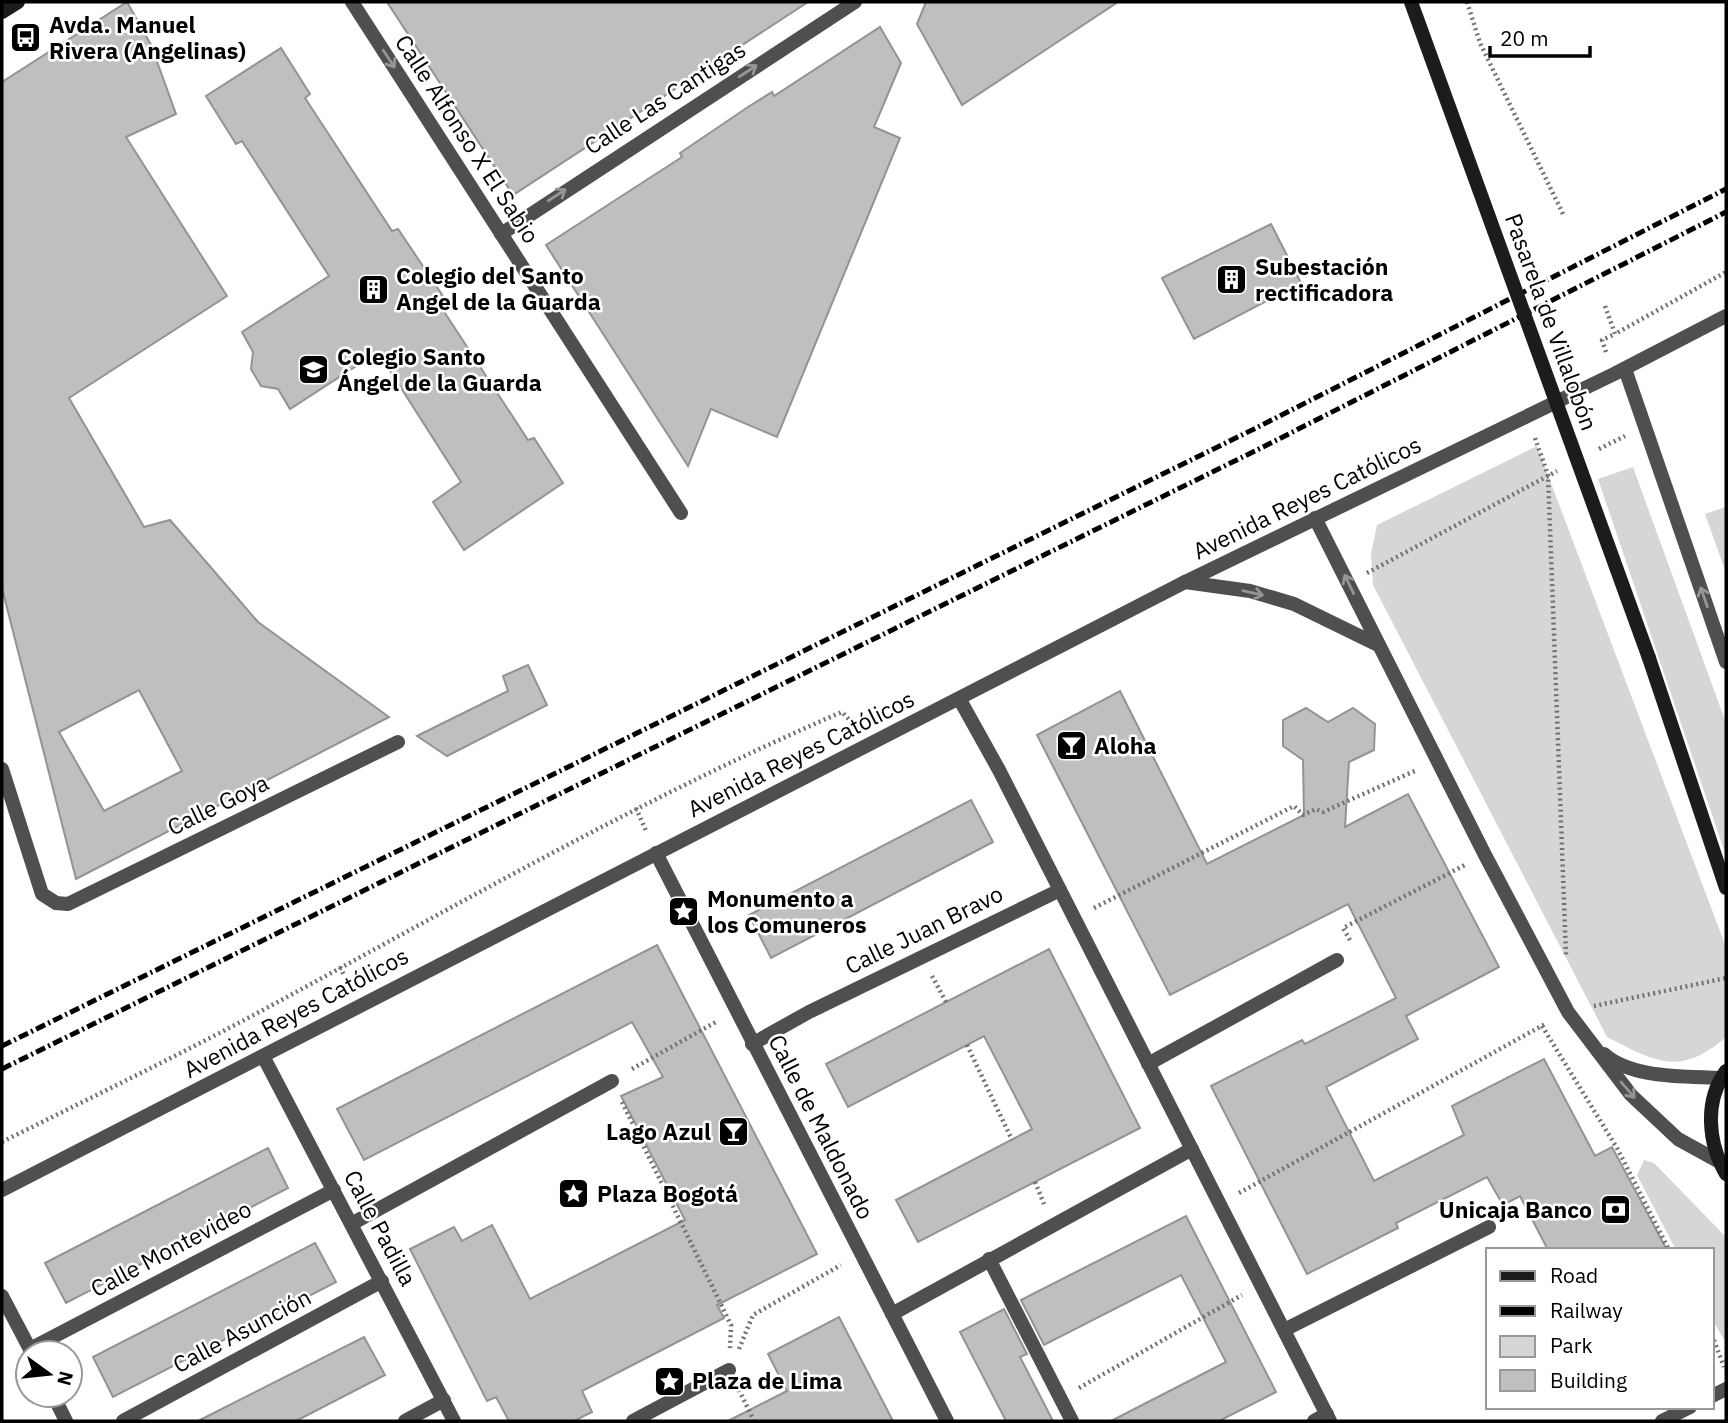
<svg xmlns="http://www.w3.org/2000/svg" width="1728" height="1423" viewBox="0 0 1728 1423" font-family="'IBM Plex Sans',sans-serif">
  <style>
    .green { fill: #d6d6d6 }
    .building { fill: #bfbfbf; stroke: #939393; stroke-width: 2; fill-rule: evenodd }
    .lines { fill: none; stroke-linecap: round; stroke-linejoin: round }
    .path { stroke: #717171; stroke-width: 4.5; stroke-dasharray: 2 3.5; stroke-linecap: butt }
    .lane { stroke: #4f4f4f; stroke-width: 14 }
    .street { stroke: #4f4f4f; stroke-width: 14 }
    .secondary { stroke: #1c1c1c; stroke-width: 14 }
    .rail { stroke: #000; stroke-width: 5; stroke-dasharray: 10 3.5 2 3.5; stroke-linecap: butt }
    .secondary-bridge { stroke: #1c1c1c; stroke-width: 14 }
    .oneway { stroke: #959595 }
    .labels { text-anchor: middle; stroke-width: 5; stroke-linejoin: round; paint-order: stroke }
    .poi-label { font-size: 23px; font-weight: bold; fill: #000; stroke: #fff; text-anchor: start }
    .street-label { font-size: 23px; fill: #000; stroke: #fff }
  </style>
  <rect width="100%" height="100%" fill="#fff"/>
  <g class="green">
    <path d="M1537,446L1726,947V1037C1680,1077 1656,1062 1607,1037L1373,585L1371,554L1377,525Z"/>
    <polygon points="1633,467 1726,723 1726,856 1598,479"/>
    <polygon points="1726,507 1726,573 1705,514"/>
    <polygon points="1644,1160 1654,1163 1726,1237 1726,1343 1712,1319 1712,1250 1676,1250 1637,1175"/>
  </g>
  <g class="building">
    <path d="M127,2L151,45L176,114L126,137L227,296L69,398L144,527L170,520L258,622L389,717L76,879L2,588V82ZM139,690L182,771L104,811L59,732Z"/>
    <polygon points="387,2 808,2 513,195"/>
    <polygon points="926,2 1118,2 962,105 917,24"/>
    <polygon points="880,27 901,63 874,127 900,138 777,437 711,409 688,466 546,245 682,157 680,153 748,107 772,92 774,96"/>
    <polygon points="281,48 310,94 305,98 392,231 398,229 447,302 441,307 528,440 534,438 563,483 464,550 433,502 461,482 378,352 290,409 278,389 261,386 251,369 253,352 242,332 329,276 242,141 236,144 206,96"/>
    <polygon points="1271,224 1301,283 1194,339 1162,278"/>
    <polygon points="528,665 547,705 447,756 417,736 508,691 503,676"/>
    <polygon points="1120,691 1207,864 1304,815 1303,760 1283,746 1283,720 1306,708 1328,722 1353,708 1375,724 1374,750 1349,762 1345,827 1408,794 1499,967 1406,1016 1418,1039 1326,1087 1374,1181 1464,1135 1452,1106 1544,1059 1595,1156 1612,1147 1667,1250 1548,1250 1520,1196 1503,1205 1487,1177 1396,1223 1398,1228 1307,1274 1211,1086 1302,1040 1305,1044 1396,998 1348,904 1170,995 1037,735"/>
    <polygon points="971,800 993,842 771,958 749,915"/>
    <polygon points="657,945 817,1254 717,1305 724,1318 582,1391 592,1412 574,1421 509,1421 496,1397 487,1401 410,1249 454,1227 462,1241 492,1225 530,1299 685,1220 621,1096 663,1077 632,1022 364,1160 337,1109"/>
    <polygon points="1049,949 1140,1128 918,1242 896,1200 1032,1129 984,1036 848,1107 826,1064"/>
    <polygon points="268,1148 288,1188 66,1303 45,1263"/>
    <polygon points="1186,1216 1276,1392 1219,1421 1111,1421 1226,1362 1181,1275 1044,1345 1021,1300"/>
    <polygon points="315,1243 336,1282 113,1397 93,1357"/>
    <polygon points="1004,1309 1027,1354 1020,1357 1053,1421 1006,1421 960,1332"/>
    <polygon points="839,1317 893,1421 728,1421 787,1391 768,1354"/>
    <polygon points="364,1337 385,1375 296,1421 198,1421"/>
  </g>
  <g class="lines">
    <g class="path">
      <polyline points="1467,2 1480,43 1564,216"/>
      <polyline points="1605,306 1615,334 1726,272"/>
      <polyline points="1606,352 1602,340 1615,334"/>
      <polyline points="1535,438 1548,475 1566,955"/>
      <polyline points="1599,449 1625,436"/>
      <polyline points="1367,573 1557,471"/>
      <polyline points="636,808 647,833"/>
      <polyline points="1094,908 1294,806 1303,815 1316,809 1323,812 1417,770"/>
      <polyline points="1350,940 1343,928 1465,865"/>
      <polyline points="340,967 349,985"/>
      <polyline points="932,976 946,1002"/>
      <polyline points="1594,1006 1726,978"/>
      <polyline points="1542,1026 1617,1148 1669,1250"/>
      <polyline points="967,1045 1012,1140"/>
      <polyline points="632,1069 716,1022"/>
      <polyline points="622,1102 731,1325 730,1348"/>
      <path d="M2,1142C84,1101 167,1061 248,1018C444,913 637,800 842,712L856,727"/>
      <polyline points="1035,1182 1044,1204"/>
      <polyline points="1239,1193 1547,1023"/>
      <polyline points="1712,1335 1724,1367"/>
      <polyline points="739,1349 753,1315 841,1265"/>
      <polyline points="1079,1388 1242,1295"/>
      <polyline points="739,1390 754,1421"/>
    </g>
    <g class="lane">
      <polyline points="1625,369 1726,662"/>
      <polyline points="1315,518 1485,855 1568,1012 1631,1095 1678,1139 1718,1161"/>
      <polyline points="1185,582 1250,591 1294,604 1378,645"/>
      <path d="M1604,1054C1632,1079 1685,1076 1721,1078"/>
      <polyline points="2,1296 32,1353"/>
      <polyline points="53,1395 66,1421"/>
      <polyline points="1712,1396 1726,1389"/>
      <polyline points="1662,1421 1690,1407"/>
    </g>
    <g class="street">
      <polyline points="352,2 681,513"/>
      <polyline points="501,234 855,2"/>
      <polyline points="960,700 999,770 1330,1421"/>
      <polyline points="2,769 42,894 56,903 68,904 398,742"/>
      <polyline points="656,853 947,1421"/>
      <polyline points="752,1044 809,1012 1060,890"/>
      <polyline points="263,1056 454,1421"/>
      <polyline points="1148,1064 1337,960"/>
      <polyline points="2,1190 1185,582 1614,374 1726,316"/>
      <polyline points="353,1223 612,1081"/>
      <polyline points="989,1259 1072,1421"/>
      <polyline points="892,1314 1192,1149"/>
      <polyline points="1284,1330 1489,1227"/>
      <polyline points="30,1349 334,1190"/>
      <polyline points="123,1421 382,1281"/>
      <polyline points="405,1421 444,1400"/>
      <polyline points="633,1421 729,1370"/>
      <polyline points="1314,1421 1327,1414"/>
    </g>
    <g class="secondary">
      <polyline points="2,12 18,2"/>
      <polyline points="1649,658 1726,888"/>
      <path d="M1726,1071C1704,1101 1708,1143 1726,1174"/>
    </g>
    <g class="rail">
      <polyline points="2,1046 1256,428 1726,189"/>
      <polyline points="2,1069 1265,446 1726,212"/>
    </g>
    <polyline class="secondary-bridge" points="1411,2 1649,658"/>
  </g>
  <defs><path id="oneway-shaft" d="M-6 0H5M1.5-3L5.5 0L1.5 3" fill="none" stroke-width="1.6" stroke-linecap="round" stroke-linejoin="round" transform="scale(1.75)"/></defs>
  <g class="oneway">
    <use href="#oneway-shaft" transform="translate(389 59) rotate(57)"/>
    <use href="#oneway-shaft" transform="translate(748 71) rotate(-33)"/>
    <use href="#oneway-shaft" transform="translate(557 195) rotate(-33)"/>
    <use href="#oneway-shaft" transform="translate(1349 584) rotate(-116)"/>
    <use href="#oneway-shaft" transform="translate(1253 593) rotate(13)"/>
    <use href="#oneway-shaft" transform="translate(1704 597) rotate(-109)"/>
    <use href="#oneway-shaft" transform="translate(1628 1090) rotate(49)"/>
  </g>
  <defs>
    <symbol id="bus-square" viewBox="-11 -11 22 22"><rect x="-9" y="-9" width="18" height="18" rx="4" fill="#000" stroke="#fff"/><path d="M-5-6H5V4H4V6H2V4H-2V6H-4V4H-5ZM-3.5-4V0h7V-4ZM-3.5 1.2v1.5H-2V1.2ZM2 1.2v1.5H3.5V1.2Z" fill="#fff"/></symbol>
    <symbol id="building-square" viewBox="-11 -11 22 22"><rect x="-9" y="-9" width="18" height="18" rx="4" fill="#000" stroke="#fff"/><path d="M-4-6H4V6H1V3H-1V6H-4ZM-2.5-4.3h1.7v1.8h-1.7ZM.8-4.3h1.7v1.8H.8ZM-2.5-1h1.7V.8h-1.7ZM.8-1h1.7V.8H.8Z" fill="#fff"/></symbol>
    <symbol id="school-square" viewBox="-11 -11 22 22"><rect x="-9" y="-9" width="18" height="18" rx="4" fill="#000" stroke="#fff"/><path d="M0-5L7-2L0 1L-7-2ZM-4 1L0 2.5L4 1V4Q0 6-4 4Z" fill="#fff"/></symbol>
    <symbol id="bar-square" viewBox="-11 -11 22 22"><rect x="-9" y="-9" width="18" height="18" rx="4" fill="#000" stroke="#fff"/><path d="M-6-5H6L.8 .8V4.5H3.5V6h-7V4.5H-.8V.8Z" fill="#fff"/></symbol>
    <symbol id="sight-square" viewBox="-11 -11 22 22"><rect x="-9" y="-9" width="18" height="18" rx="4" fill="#000" stroke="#fff"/><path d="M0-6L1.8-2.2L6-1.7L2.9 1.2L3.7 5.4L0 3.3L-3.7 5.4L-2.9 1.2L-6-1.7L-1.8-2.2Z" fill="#fff"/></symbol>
    <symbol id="bank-square" viewBox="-11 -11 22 22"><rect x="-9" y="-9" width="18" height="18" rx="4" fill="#000" stroke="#fff"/><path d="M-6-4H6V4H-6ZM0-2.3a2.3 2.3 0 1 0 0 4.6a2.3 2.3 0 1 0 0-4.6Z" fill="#fff"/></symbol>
  </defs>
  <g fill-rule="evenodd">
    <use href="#bus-square" x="8" y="20" width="35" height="35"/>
    <use href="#building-square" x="1214" y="262" width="35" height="35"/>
    <use href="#building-square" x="356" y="272" width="35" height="35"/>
    <use href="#school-square" x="296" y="352" width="35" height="35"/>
    <use href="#bar-square" x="1054" y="728" width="35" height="35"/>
    <use href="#sight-square" x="666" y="894" width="35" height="35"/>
    <use href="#bar-square" x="716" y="1114" width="35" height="35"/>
    <use href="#sight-square" x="556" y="1176" width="35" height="35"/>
    <use href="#bank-square" x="1598" y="1192" width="35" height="35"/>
    <use href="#sight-square" x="652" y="1364" width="35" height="35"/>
  </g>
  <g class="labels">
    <g class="poi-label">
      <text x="49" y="33">Avda. Manuel<tspan x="49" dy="26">Rivera (Angelinas)</tspan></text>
      <text x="1255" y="275">Subestación<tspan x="1255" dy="26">rectificadora</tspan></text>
      <text x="396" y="284">Colegio del Santo<tspan x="396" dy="26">Angel de la Guarda</tspan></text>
      <text x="337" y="365">Colegio Santo<tspan x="337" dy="26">Ángel de la Guarda</tspan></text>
      <text x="1094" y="754">Aloha</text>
      <text x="707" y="907">Monumento a<tspan x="707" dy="26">los Comuneros</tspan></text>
      <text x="711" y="1140" text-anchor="end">Lago Azul</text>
      <text x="597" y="1202">Plaza Bogotá</text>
      <text x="1592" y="1218" text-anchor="end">Unicaja Banco</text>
      <text x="692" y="1389">Plaza de Lima</text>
    </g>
    <g class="street-label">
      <text transform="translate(665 98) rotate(-33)" y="8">Calle Las Cantigas</text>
      <text transform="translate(467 139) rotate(57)" y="8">Calle Alfonso X El Sabio</text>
      <text transform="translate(1551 322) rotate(70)" y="8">Pasarela de Villalobón</text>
      <text transform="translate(1307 498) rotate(-26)" y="8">Avenida Reyes Católicos</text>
      <text transform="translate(801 754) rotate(-27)" y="8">Avenida Reyes Católicos</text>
      <text transform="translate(218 805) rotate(-26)" y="8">Calle Goya</text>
      <text transform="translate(924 930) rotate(-26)" y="8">Calle Juan Bravo</text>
      <text transform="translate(296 1013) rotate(-28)" y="8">Avenida Reyes Católicos</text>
      <text transform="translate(821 1127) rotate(63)" y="8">Calle de Maldonado</text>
      <text transform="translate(380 1228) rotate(62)" y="8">Calle Padilla</text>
      <text transform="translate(171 1249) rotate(-28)" y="8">Calle Montevideo</text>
      <text transform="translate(242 1331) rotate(-28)" y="8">Calle Asunción</text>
    </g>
  </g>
  <rect width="1728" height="1423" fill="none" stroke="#000000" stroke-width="7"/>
  <rect x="1486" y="1248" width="228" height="161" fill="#ffffff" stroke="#999999" stroke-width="2"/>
  <rect x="1500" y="1271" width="35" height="10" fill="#1c1c1c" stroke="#999999" stroke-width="2"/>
  <text x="1550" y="1283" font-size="21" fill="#000000">Road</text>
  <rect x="1500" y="1306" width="35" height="10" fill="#000000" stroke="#999999" stroke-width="2"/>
  <text x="1550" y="1318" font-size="21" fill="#000000">Railway</text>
  <rect x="1500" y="1336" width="35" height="21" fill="#d6d6d6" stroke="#999999" stroke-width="2"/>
  <text x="1550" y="1353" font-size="21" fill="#000000">Park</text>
  <rect x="1500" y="1370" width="35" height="21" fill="#bfbfbf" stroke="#999999" stroke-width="2"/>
  <text x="1550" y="1388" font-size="21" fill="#000000">Building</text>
  <g transform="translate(49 1374) rotate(105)"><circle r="33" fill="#ffffff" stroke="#999999" stroke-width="2"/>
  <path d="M0-5L12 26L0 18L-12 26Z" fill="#000000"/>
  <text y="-10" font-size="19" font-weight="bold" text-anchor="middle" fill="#000000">N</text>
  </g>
  <path d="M1490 46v10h100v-10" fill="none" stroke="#000000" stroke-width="3.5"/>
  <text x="1500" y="46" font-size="21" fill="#000000" stroke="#ffffff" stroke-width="5" paint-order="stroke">20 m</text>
</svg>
